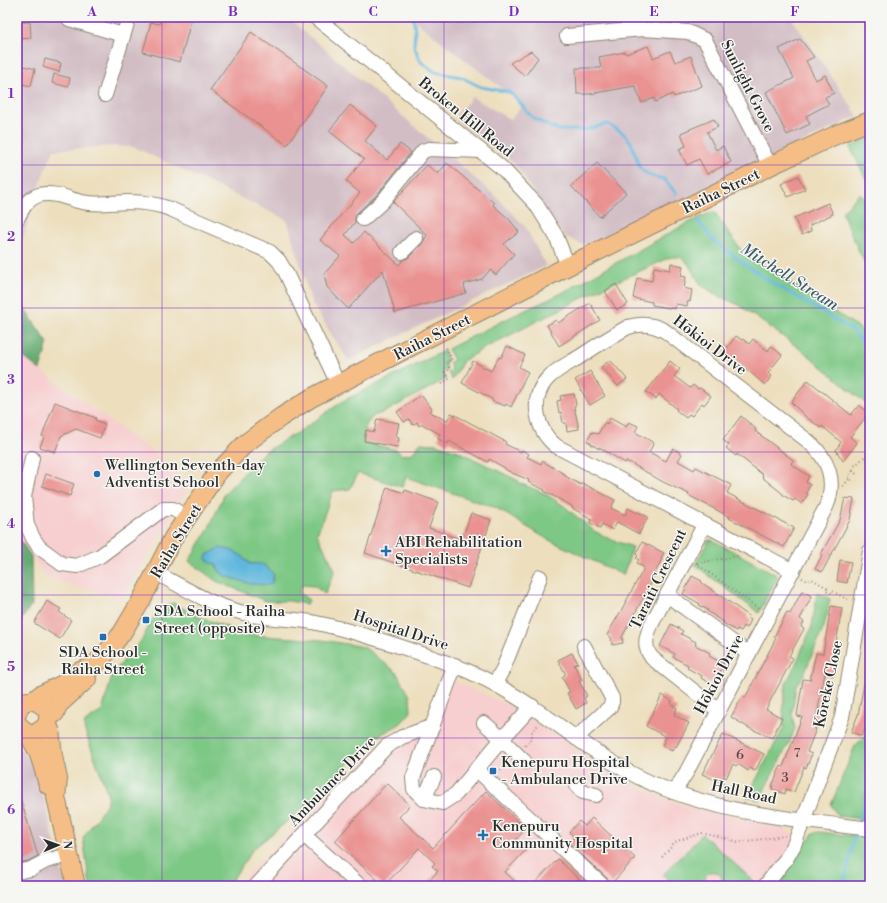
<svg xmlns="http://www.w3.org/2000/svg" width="887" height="903" viewBox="0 0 887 903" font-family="'Libre Bodoni',serif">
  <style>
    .built { fill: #f7cfd0 }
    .industrial { fill: #d2bdc5 }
    .green { fill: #7ec885; stroke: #547a58; fill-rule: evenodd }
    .forest { fill: #66ac72; stroke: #486c4e }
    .water { fill: #60b7dd; stroke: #467184 }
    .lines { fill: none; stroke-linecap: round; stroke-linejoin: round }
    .stream { stroke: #60b7dd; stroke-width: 3 }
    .building { fill: #ea9291 }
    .minor-casing { stroke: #8c8574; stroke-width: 16 }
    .major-casing { stroke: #8c8574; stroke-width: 20 }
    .path { stroke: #8c8574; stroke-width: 2; stroke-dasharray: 1 3; stroke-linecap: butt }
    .minor { stroke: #fff; stroke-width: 14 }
    .major { stroke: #f6be87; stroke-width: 18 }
    .grid { fill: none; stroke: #7b2cbf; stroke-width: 1; stroke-opacity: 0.55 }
    .poi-dot { fill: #1f6fb2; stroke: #f6f6f2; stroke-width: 1.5 }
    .labels { text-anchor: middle; stroke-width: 3; stroke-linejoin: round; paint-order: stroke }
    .number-label { font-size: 13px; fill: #5b4544 }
    .street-label { font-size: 15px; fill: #2b2b2b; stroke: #f6f6f2 }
    .poi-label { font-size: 15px; fill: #2b2b2b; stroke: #f6f6f2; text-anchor: start }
    .water-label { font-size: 16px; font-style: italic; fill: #3e5c69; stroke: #f6f6f2 }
    .neatline { fill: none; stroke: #7b2cbf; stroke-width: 1.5 }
    .grid-label { font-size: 13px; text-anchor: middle; font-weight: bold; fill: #7b2cbf }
  </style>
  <rect width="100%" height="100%" fill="#f6f6f2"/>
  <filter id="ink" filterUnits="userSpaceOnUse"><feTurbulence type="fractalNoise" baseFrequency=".025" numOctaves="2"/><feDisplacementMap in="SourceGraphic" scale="8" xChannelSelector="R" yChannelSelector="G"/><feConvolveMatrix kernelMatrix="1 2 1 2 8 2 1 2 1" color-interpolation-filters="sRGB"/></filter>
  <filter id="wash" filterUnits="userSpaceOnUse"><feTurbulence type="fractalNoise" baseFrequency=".012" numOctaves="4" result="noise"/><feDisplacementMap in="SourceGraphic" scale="16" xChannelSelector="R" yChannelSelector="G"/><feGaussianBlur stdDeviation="0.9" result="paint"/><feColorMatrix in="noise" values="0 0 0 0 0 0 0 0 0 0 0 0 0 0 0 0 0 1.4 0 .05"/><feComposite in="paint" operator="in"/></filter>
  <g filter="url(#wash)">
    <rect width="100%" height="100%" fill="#eddfbe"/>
    <g class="built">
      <polygon points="17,352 40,370 165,461 189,487 121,599 46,577 17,536"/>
      <polygon points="445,677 513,707 598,765 632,783 670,801 699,810 772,823 783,827 788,832 806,838 792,862 771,886 239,886 244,877 382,742 430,716"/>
    </g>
    <g class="industrial">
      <polygon points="17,17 287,17 498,198 526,228 546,266 348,360 312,304 287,220 134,147 115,146 54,150 43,175 17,256"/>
      <polygon points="410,17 791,17 858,116 591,243 580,244 563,235 514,163 454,118 472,97 511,120 522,104"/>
      <polygon points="17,745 33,765 45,802 65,886 17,886"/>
    </g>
    <g class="green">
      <polygon points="870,138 870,187 850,147"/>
      <polygon points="860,193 866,199 870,205 870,274 858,249 842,212"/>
      <polygon points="714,211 740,249 858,327 870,338 870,407 807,354 739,305 717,295 701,285 687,262 680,257 671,257 600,289 481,350 463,361 452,380 448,373 452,370 449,363 454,360 448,349 500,322 560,294 686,224"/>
      <path d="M444,351L448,360L444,362L447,369L442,372L446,379L385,412L373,416L366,425L363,442L397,450L402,455L413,453L420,443L436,444L458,451L519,481V483L544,493L564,506L594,531L612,540L633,547L623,575L547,539L496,508L406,477L402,487L358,473L350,489L333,491L317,534L335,570L325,594L314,586L302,585L299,593L309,600L307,604L289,601H266L216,581L189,561L207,532L225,493L263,453L303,429L343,401ZM207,555L245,560L249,562L250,564H257L237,579C226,576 220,574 216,564L211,563L206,559Z"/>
      <polygon points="709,540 712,540 777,575 777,578 759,613 695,565"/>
      <polygon points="817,593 830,599 824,627 803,676 796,685 792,714 795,728 790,741 759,800 747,797 784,727 783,709 786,683 795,666 812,626"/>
      <polygon points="173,603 197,616 249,635 322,640 364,647 396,672 410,696 411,712 400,724 373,739 306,806 253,849 228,886 90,886 83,838 106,805 108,795 84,728 85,722 102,711 113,673 141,641 158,610"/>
      <polygon points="870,731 870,820 838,816 831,805 855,746"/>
      <polygon points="820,832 870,838 870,886 771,886 792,862 806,838 809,840 813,833"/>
      <path d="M702,834L758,885L757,886H721L722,881L721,876C711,866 703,875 705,886H675L663,875Z"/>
    </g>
    <g class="forest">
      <polygon points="17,303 24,308 48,343 40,370 17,352"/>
      <polygon points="17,536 31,556 32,605 17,626"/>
    </g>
    <path class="water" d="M220,548L231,550L244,557L245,560L250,564C266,563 263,564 274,575L272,583L267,585L251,584L225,576L219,571L216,564L211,563L206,559L207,555Z"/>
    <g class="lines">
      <g class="stream">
        <polyline points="413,17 415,29 414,46 421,62 435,72 461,77 481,87 509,92 514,96 532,117 544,124 559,130 586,130 602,125 608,124 623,133 631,142 639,166 643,171 651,176 664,179 676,193"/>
        <polyline points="698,221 712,239 723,248 763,277 851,329 870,350"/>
        <polyline points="858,824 870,787"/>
        <polyline points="843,886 856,831"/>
      </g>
    </g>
    <g id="blocks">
      <g class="building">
        <polygon points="161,17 192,17 180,62 143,52 151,22 159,24"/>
        <polygon points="30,22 31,38 20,39 19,23"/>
        <polygon points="251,32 328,86 287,145 210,90"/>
        <polygon points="800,39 814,57 806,61 816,80 825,75 834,93 825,97 829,104 806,116 810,124 787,135 766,92 794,78 779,49"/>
        <polygon points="648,46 653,58 670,51 675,62 691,56 702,86 674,97 673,94 655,102 654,98 642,103 635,86 589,94 577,94 576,68 601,68 599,57 625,52 626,54"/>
        <polygon points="531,51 538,58 525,76 510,63"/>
        <polygon points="45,59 61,63 59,72 43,67"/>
        <polygon points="17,64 35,69 31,86 17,83"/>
        <polygon points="54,74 70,78 68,87 52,83"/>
        <polygon points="350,105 377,126 365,141 387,160 400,144 411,152 377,195 357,213 355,217 355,222 345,235 354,243 364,232 399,265 403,260 408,258 422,244 427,235 393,202 427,165 438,174 447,163 494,203 493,205 509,219 519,232 504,244 514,254 496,275 490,270 482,279 464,284 466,293 395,313 383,270 348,309 327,287 324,274 340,256 320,240 360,193 346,181 364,159 329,131"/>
        <polygon points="714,119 718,127 707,132 716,150 723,146 731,162 707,174 699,159 687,165 679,149 686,146 681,133"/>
        <polygon points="597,163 626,193 600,217 571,186"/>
        <polygon points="798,176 805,189 788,197 781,184"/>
        <polygon points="828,203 833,214 810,225 811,231 802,235 794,218"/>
        <polygon points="671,263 683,266 681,276 686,277 684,288 692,290 690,302 688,301 687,306 676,304 675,309 652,305 652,302 633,298 637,278 652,281 654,267 670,270"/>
        <polygon points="616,284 628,304 617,310 605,291"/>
        <polygon points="590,303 600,320 559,346 547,325 556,320 558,323"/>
        <polygon points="736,336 742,340 743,339 749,344 753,339 768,351 771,346 782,355 768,373 772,376 765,385 743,366 743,367 735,361 734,362 723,353"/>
        <polygon points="507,346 525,355 519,367 528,372 511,407 506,404 505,406 492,401 492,399 462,383 473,361 491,371 499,357 501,358"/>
        <polygon points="610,360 627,379 618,386 601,367"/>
        <polygon points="670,361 680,369 674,376 690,388 693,385 698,389 700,388 711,396 704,405 702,403 692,416 689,414 686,418 676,410 677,409 659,394 656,399 646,392"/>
        <polygon points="590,371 605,396 590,405 575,380"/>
        <polygon points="808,380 851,415 859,405 869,413 850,437 857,443 843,461 836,450 841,442 822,426 821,428 806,417 791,402"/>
        <polygon points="574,394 576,405 574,406 579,429 567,431 566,423 563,423 561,412 559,413 557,401 561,400 560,396"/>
        <polygon points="421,395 432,409 430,412 447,421 451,413 465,420 506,442 505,444 521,452 522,450 529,454 527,457 541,464 542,461 566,475 565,476 581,485 582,483 615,500 611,508 625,515 628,508 637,513 638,512 648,517 639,534 617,522 613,530 602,524 600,528 590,523 592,519 572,508 572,506 570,505 544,491 545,490 528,482 529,480 512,473 505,469 505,468 489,459 488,462 449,441 448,444 438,439 440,434 422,424 419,426 417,422 413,425 409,419 404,422 397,412"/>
        <polygon points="55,402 96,418 95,420 105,424 100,438 76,429 61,436 55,452 40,447 44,437 42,436"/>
        <polygon points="741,416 756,429 755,431 793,460 791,464 809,476 806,482 810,485 806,493 808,494 802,504 795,499 793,501 783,495 783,494 762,477 763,475 737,454 736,456 726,448 729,445 723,440"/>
        <polygon points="610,418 626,427 629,422 638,426 635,432 654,443 649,452 666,461 673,448 682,454 678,461 694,470 696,467 731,485 727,493 794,528 784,547 729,518 730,517 688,495 689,494 663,482 629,462 629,463 626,461 625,463 599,447 599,449 591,444 591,443 587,441 592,432 598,434 605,422 607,424"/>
        <polygon points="377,419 399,423 396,437 399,438 397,447 364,441 366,430 374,432"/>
        <polygon points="46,474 74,484 70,496 42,486"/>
        <polygon points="387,487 404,493 405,490 438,502 429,528 462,540 471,513 491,520 468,588 365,553"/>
        <polygon points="845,498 854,499 850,520 822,572 815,569 822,555 821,554 840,520"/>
        <polygon points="642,542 664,553 661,558 662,559 652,579 653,580 622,637 623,643 612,645 611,637 607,635 622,609 644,568 637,563 639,560 636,558 638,556 636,554"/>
        <polygon points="840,560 851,562 847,583 837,581"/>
        <polygon points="692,576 702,581 701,582 749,616 748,618 751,620 747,628 744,626 741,631 737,629 736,631 723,623 724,622 715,617 715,616 707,611 708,610 699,605 700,604 683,594"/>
        <polygon points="802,591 812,596 800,619 804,622 801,627 804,629 789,656 793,658 766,709 782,718 772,738 749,728 731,717 741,699 743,697 745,698 776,638 774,637 787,612 790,614"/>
        <polygon points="47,601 61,609 59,612 71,620 60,639 34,623"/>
        <polygon points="831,606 842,608 833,661 836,661 833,676 825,674 824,679 823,679 815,729 816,729 807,752 812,754 806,768 804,767 794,792 786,789 785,794 772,789 773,784 779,770 781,766 783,767 802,717 797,716 803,679 810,680 816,653 823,654"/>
        <polygon points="671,624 683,631 681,634 696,642 695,645 710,653 709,656 724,664 713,685 701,678 702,676 687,668 688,665 673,657 675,654 660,646"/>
        <polygon points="572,653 578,663 574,665 582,680 579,681 587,696 584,698 586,703 576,709 567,693 570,692 562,677 565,675 565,673 558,660"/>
        <polygon points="866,673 870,673 870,715 862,736 851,732 858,715"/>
        <polygon points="662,695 672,701 671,704 677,708 674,715 689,723 676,747 674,746 672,751 662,746 666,737 646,726"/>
        <polygon points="723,734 764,754 755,771 750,768 748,771 738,764 736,766 733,764 726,778 723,777 720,782 702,774"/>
        <polygon points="387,783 410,805 399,817 433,848 486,791 526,829 515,841 525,851 505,872 520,886 424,886 438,871 432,866 435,863 419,848 384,886 335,841"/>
        <polygon points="17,794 19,794 38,856 28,861 17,863"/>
        <polygon points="592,818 635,858 611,884 609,880 569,843 574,837 569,832 579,821 585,826"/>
        <polygon points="558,859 586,886 532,886"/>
      </g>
    </g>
  </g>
  <g filter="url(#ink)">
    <use href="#blocks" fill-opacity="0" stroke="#8c8574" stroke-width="1"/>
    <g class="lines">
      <defs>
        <g id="minor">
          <polyline points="315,17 503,169 536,204 556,236 568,266"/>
          <polyline points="69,19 123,35"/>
          <polyline points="567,36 643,29 688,32 705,40 770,166"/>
          <polyline points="105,95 129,17"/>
          <path d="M17,219C22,209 27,199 39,195C54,191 68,199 82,202C97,205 112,203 128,202C142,202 157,204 170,209L270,252L279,261L286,273L338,384"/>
          <polyline points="363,219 383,201 423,151 429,149 481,151"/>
          <polyline points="402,252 416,238"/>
          <polyline points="32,458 24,497 27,525 33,538 39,547 62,564 77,566 100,556 163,509 173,509 188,518"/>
          <path d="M704,525L651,625C646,637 643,647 652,658L719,711"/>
          <path d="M156,573C183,587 209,604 240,612C263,619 288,618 312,622C360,632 407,648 453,665C485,677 516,695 544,715C571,734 598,755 627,771C701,812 788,819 870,829"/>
          <polyline points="667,595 749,654"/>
          <polyline points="455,665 413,778 414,789 424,799 442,803 456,794 502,739 532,706"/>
          <polyline points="495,683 503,669 540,577"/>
          <path d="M484,723C499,735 511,749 525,762"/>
          <polyline points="576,738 610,707 612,702 612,698 584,646"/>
          <polyline points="476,769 603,886"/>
          <polyline points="577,786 583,792 596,795"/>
          <path d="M674,792L686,773L826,507C837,481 828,458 808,441L665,331C653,324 641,323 628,327C612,336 596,346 581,356C570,363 557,369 548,378C529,398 536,430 556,446L793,571"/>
          <polyline points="424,799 434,777"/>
          <polyline points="304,835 360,886"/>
          <polyline points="17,872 31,869 46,861 69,855"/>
          <polyline points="256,886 387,746 402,737 433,726"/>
          <polyline points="765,886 786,859 794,845 842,717 870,551"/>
        </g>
        <g id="major">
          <polyline points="33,701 40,695 63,684 80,671 92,667 103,657 122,633 141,601 173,538 218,472 246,443 281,417 311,398 568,266 770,166 840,133 870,121"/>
          <path d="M17,714C24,682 68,716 39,731"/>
          <polyline points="48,718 55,713 58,705 87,679"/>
          <polyline points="47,723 50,730 53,756 58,779 56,797 76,886"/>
          <path d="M17,724C37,739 42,763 48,785"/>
        </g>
      </defs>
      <use href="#minor" class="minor-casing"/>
      <use href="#major" class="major-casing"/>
      <g class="path">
        <polyline points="442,384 449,379 445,372 450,369 447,362 452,360 445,345"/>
        <polyline points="853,471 848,476 853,482"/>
        <polyline points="856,474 851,469 870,452"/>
        <polyline points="843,486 850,478"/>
        <polyline points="696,563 759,609"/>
        <polyline points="697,563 738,556"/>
        <polyline points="802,578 809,581 811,579 812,579 827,588 826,590 831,593 832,591 850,601"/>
        <polyline points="525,746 532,737 532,731 538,725"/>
        <polyline points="497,772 506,767 509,763"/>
        <polyline points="662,857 677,841 702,833 739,842 785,836"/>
      </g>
      <use href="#minor" class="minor"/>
      <use href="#major" class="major"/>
    </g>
  </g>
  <path class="grid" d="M162,17V886M303,17V886M444,17V886M584,17V886M724,17V886M17,165H870M17,308H870M17,452H870M17,595H870M17,738H870"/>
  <g class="poi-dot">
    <circle cx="97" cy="474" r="4"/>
    <path d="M384 545h4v4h4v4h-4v4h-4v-4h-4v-4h4z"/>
    <rect x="142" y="616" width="8" height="8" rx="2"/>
    <rect x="99" y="633" width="8" height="8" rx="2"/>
    <rect x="489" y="767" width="8" height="8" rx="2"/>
    <path d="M481 829h4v4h4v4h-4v4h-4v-4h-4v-4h4z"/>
  </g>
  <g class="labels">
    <g class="number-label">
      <text x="797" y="757">7</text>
      <text x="740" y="759">6</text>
      <text x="785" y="782">3</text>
    </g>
    <g class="street-label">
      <text transform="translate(748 86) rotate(63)" y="5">Sunlight Grove</text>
      <text transform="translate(466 117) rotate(39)" y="5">Broken Hill Road</text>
      <text transform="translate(721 191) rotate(-26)" y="5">Raiha Street</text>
      <text transform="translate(432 337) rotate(-27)" y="5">Raiha Street</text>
      <text transform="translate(710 345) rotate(37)" y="5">Hōkioi Drive</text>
      <text transform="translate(176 541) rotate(-59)" y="5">Raiha Street</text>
      <text transform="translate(658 579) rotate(-64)" y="5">Taraiti Crescent</text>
      <text transform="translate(401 630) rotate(18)" y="5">Hospital Drive</text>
      <text transform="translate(719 674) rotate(-62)" y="5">Hōkioi Drive</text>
      <text transform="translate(828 684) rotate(-78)" y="5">Kōreke Close</text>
      <text transform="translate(332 781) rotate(-46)" y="5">Ambulance Drive</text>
      <text transform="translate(744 792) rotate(12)" y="5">Hall Road</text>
    </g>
    <g class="poi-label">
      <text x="105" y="470">Wellington Seventh-day<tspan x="105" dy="17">Adventist School</tspan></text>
      <text x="395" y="547">ABI Rehabilitation<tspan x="395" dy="17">Specialists</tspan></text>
      <text x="154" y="616">SDA School - Raiha<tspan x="154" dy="17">Street (opposite)</tspan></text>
      <text x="103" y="657" text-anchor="middle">SDA School -<tspan x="103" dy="17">Raiha Street</tspan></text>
      <text x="501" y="767">Kenepuru Hospital<tspan x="501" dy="17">- Ambulance Drive</tspan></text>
      <text x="492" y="831">Kenepuru<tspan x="492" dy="17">Community Hospital</tspan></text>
    </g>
    <g class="water-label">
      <text transform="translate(790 276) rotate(32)" y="6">Mitchell Stream</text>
    </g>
  </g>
  <rect width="887" height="903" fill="none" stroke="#f6f6f2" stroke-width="44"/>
  <g transform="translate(58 845) rotate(88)" stroke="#f6f6f2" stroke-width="3" paint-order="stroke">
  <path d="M0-3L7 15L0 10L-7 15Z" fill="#2b2b2b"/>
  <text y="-6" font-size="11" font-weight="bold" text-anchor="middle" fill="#2b2b2b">N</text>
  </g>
  <rect x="22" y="22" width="843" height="859" class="neatline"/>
  <g class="grid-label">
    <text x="92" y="16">A</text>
    <text x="233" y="16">B</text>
    <text x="373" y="16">C</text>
    <text x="514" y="16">D</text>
    <text x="654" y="16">E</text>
    <text x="795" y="16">F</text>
    <text x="11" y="98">1</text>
    <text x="11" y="241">2</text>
    <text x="11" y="384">3</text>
    <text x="11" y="528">4</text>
    <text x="11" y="671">5</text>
    <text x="11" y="814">6</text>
  </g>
</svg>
